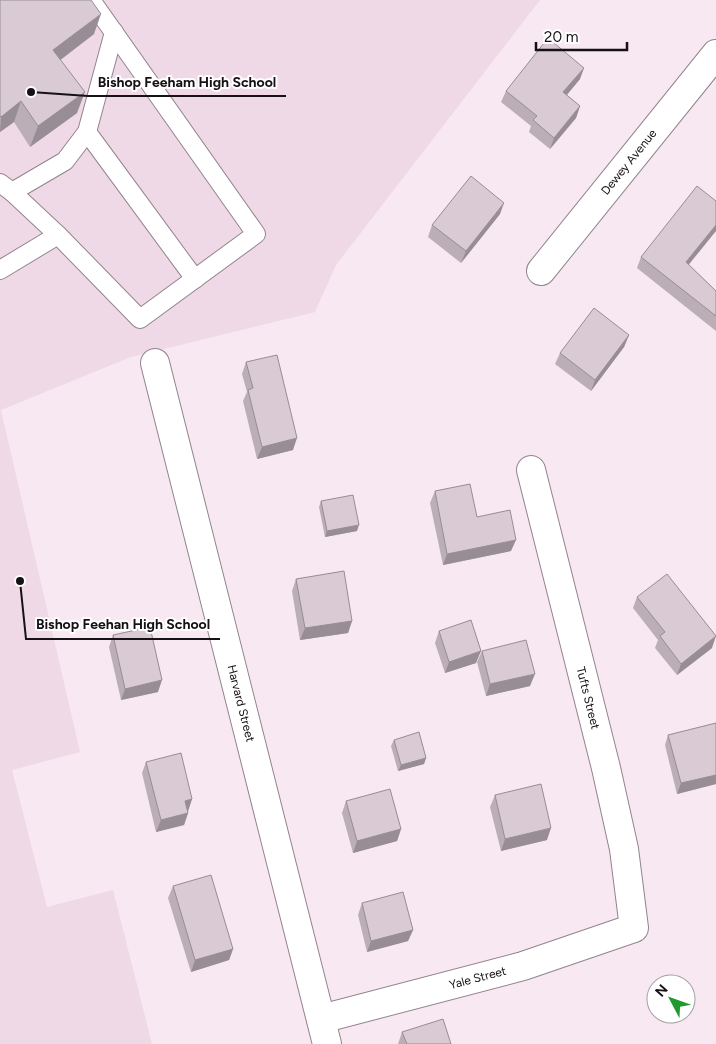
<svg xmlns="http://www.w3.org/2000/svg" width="716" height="1044" viewBox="0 0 716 1044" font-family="Figtree,sans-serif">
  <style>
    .built { fill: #efd9e7 }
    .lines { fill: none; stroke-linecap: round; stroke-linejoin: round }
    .service-casing { stroke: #92848d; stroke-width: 20 }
    .minor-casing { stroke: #92848d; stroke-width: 30 }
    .service { stroke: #fff; stroke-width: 18 }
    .minor { stroke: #fff; stroke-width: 28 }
    .wall { fill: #bbaeb6 }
    .shaded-wall { fill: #988d94 }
    .building { fill: #d9cad4; stroke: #988d94 }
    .labels { text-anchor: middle; stroke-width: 4; stroke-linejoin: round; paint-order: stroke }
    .street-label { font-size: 12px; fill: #161114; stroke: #fff }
    .leader { fill: none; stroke: #161114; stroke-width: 2 }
    .callout-dot { fill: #161114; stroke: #fff; stroke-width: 2 }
    .callout-label { font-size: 14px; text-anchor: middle; font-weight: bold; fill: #161114; stroke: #fff; stroke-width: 4; stroke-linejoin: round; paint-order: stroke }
  </style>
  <rect width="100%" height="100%" fill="#f7e8f1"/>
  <polygon class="built" points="0,0 540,0 336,265 315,312 131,357 1,410 80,752 12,770 47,907 113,890 152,1044 0,1044"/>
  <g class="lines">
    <defs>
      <g id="service">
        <polyline points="87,132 195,279"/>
        <polyline points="0,183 12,192 58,235 140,319 256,234 91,0"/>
        <polyline points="12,192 65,161 87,132 114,32"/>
        <polyline points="0,270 58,235"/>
      </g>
      <g id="minor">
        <path id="s1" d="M541,271L716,54"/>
        <path id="s2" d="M155,363L327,1044"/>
        <path id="s3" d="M321,1019L523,966L634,928L624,849L606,768L531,470"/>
      </g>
    </defs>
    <use href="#service" class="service-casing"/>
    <use href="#minor" class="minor-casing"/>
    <use href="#service" class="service"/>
    <use href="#minor" class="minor"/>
  </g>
  <g class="wall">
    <polygon points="0,0 94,34 60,60 77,113 30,147 14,122 0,132"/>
    <polygon points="580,79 567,95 580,106 576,118 550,149 529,132 531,126 501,102 506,91"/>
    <polygon points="500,214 461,263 428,237 432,225"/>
    <polygon points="641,257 689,265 716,291 716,331 637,268"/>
    <polygon points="629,335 624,347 591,391 555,364 560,353"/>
    <polygon points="246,362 293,450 257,459 243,401 247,392 242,374"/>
    <polygon points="435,491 477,517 511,551 443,565 430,503"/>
    <polygon points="321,501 357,531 325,537 319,507"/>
    <polygon points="296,579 352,621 348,633 300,640 292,591"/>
    <polygon points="637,597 712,648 677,675 655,648 658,640 633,608"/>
    <polygon points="439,631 476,663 445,673 435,643"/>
    <polygon points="113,635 158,692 121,700 109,647"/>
    <polygon points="482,651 530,686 486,696 477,662"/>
    <polygon points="716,723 716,784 677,794 665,745 668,735"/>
    <polygon points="394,740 426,758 424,764 398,771 391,746"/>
    <polygon points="146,762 192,799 188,811 187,811 188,813 184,825 156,832 142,773"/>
    <polygon points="495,795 547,840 501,851 490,807"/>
    <polygon points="346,801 401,829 397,841 353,853 342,813"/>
    <polygon points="173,886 233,949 229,960 191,972 168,898"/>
    <polygon points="362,903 413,930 408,941 367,952 358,915"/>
    <polygon points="402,1032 451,1044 398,1044"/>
  </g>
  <g class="shaded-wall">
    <polygon points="101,14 94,34 46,71 53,50"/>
    <polygon points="584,68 580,79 559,104 563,92"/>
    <polygon points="85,92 77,113 30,147 38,126"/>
    <polygon points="21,101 14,122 0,132 1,117"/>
    <polygon points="580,106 576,118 550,149 554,138"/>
    <polygon points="504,203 500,214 461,263 466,251"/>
    <polygon points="716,225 716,231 682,273 686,262"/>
    <polygon points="629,335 624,347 591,391 595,380"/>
    <polygon points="297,438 293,450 257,459 262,447"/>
    <polygon points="359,525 357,531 325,537 327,531"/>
    <polygon points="516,540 511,551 443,565 447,554"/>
    <polygon points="352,621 348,633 300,640 305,628"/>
    <polygon points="716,636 712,648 677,675 681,664"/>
    <polygon points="481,651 476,663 445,673 449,662"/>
    <polygon points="535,674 530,686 486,696 490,684"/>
    <polygon points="162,680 158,692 121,700 125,689"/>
    <polygon points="426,758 424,764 398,771 401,765"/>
    <polygon points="716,775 716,784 677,794 681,783"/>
    <polygon points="192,799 188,811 181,813 185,801"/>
    <polygon points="188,813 184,825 156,832 161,820"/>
    <polygon points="551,828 547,840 501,851 505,839"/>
    <polygon points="401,829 397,841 353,853 357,841"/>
    <polygon points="413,930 408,941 367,952 371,941"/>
    <polygon points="233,949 229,960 191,972 195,960"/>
  </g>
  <g class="building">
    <polygon points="0,0 91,0 101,14 53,50 85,92 38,126 21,101 1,117 0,116"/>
    <polygon points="548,38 584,68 563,92 580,106 554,138 533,120 537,116 506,91"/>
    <polygon points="471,176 504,203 466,251 432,225"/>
    <polygon points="697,186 716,201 716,225 686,262 716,291 716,316 641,257"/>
    <polygon points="594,308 629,335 595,380 560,353"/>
    <polygon points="277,355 297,438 262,447 248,390 253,388 246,362"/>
    <polygon points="470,484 477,517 510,510 516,540 447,554 435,491"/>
    <polygon points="353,495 359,525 327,531 321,501"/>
    <polygon points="344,571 352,621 305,628 296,579"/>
    <polygon points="667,574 716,636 681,664 660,636 665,632 637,597"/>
    <polygon points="471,620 481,651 449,662 439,631"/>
    <polygon points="150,627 162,680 125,689 113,635"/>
    <polygon points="526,640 535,674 490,684 482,651"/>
    <polygon points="716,723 716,775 681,783 668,735"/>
    <polygon points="419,732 426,758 401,765 394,740"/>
    <polygon points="181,753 192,799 185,801 188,813 161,820 146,762"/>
    <polygon points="541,784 551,828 505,839 495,795"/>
    <polygon points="390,789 401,829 357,841 346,801"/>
    <polygon points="211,875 233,949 195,960 173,886"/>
    <polygon points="403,892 413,930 371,941 362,903"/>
    <polygon points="443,1019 451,1044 407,1044 402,1032"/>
  </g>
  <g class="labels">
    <g class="street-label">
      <text dy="4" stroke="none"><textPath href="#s1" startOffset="140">Dewey Avenue</textPath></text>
      <text transform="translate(588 698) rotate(76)" y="4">Tufts Street</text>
      <text dy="4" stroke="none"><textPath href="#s2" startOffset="351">Harvard Street</textPath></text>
      <text dy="4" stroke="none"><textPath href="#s3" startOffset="162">Yale Street</textPath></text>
    </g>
  </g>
  <path class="leader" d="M31 92L88 96H286M20 581L26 639H220"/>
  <g class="callout-dot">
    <circle cx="31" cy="92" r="5"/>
    <circle cx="20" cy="581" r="5"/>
  </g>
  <g class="callout-label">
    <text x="187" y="87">Bishop Feeham High School</text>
    <text x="123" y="629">Bishop Feehan High School</text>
  </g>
  <g transform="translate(671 999) rotate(311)"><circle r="24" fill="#ffffff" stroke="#a2a0a1"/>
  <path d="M0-4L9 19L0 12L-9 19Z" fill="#1f9a2d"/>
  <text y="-8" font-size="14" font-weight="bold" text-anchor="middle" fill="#161114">N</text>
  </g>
  <path d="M536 42v8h91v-8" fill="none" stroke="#161114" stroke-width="2.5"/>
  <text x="544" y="42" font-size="15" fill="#161114" stroke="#ffffff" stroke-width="4" paint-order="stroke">20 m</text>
</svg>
